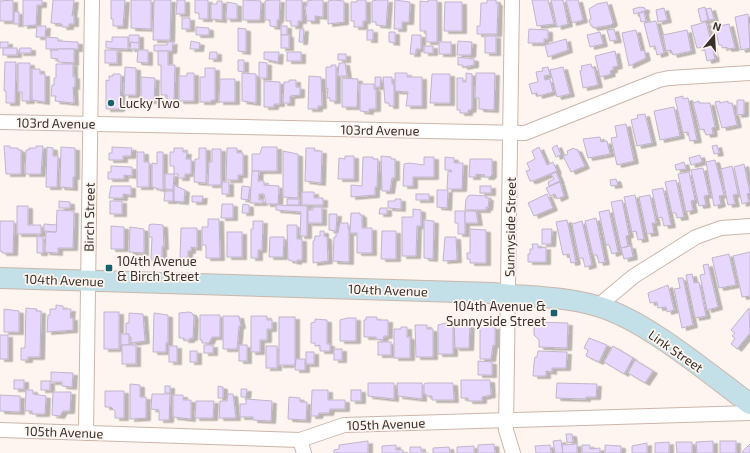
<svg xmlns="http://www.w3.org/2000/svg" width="750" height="453" viewBox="0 0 750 453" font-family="'Exo 2',sans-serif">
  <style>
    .building { fill: #e7d7fe; stroke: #beb6ca; filter: url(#shadow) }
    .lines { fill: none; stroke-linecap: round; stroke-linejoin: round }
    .street-casing { stroke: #cbb6aa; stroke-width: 16 }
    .secondary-casing { stroke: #cbb6aa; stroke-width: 22 }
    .street { stroke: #fff; stroke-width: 14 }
    .secondary { stroke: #c3dfe7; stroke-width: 20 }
    .poi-dot { fill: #17626e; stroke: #fef5f0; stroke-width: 1.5 }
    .labels { text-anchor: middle; stroke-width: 3.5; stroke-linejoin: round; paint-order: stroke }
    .poi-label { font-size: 13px; fill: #38302b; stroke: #fef5f0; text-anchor: start }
    .street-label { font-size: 13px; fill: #38302b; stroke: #fef5f0 }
  </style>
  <defs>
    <filter id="shadow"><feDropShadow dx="4.5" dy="2.5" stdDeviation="0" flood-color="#0004"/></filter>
  </defs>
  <rect width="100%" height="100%" fill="#fef5f0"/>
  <g class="building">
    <polygon points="13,0 13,21 0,21 0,1"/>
    <polygon points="23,0 42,0 42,5 37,5 36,25 23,26"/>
    <polygon points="53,0 74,0 72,16 74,15 74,24 69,24 69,27 62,27 62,24 51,23"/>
    <polygon points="111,0 125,0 123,26 113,26 113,19 111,19"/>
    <polygon points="131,0 151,0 151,29 131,28"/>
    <polygon points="154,0 171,0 170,40 153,40"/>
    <polygon points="177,0 185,0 185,14 176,14"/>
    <polygon points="195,0 208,0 208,19 199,19 199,13 195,13"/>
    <polygon points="243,0 261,1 260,20 243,20"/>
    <polygon points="270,0 280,0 279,20 277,20 277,27 270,26 270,20 265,20 265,1"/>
    <polygon points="286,0 302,0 302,21 298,21 298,26 291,26 291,21 286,21"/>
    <polygon points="313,0 323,0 323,17 315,16 315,21 307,21 305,6 307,6 307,1"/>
    <polygon points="334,0 344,1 344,22 328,24 328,1"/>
    <polygon points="357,0 366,0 366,21 363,21 363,27 354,27 354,21 351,21 351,2 357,2"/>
    <polygon points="378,0 388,0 386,26 376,25 376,22 372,22 372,1"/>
    <polygon points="395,0 410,2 409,22 402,22 402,29 394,29"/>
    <polygon points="428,0 437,0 437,42 426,42 426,31 420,31 420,1 428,2"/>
    <polygon points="487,0 496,0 496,3 498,3 497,34 477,34 477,26 480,26 481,3 487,3"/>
    <polygon points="532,0 548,0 554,24 537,26"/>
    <polygon points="551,0 563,0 568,24 557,27"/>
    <polygon points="566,0 578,0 583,20 572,23"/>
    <polygon points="217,1 222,1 222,20 211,19 211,4 217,4"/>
    <polygon points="227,2 237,4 237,19 226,19"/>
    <polygon points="445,2 462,2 462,31 444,31"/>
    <polygon points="607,2 613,23 611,25 593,28 593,26 591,26 589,20 591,19 589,9 597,4"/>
    <polygon points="640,7 645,8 645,11 634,14 633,9"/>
    <polygon points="705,7 708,20 701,22 698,9"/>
    <polygon points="664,8 667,20 658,22 656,10"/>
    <polygon points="711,8 714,19 709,20 706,9"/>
    <rect x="14" y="12" width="5" height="12"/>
    <polygon points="644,12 646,21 641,22 639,13"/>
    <polygon points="748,14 750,48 741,50 735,17"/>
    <rect x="182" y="18" width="8" height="11"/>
    <polygon points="656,21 664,53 657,55 655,46 650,47 644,23"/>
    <polygon points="706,22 715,59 707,61 704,47 697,48 691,26"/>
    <polygon points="729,24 735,48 727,49 727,47 722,48 722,45 719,45 715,27"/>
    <polygon points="37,26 46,26 45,37 36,37"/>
    <rect x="281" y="26" width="6" height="9"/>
    <polygon points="196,27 209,28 209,35 196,35"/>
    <polygon points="238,28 246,29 246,52 238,51"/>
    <polygon points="300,29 304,29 303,42 299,42"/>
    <polygon points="529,29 548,30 548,39 544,39 544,43 528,43"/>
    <polygon points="614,29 617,40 610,41 607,30"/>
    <rect x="367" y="30" width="6" height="10"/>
    <polygon points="636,30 641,51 644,50 646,58 629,66 622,33"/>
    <polygon points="687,30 691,51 673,55 671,50 666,51 663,35"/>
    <polygon points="389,32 395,32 395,43 389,42"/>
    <polygon points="600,32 603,44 590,47 587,35"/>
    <polygon points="129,35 139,35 139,43 129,42"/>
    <rect x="281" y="35" width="8" height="13"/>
    <polygon points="412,35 421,35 421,49 416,49 416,54 410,54"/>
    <rect x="485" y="36" width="11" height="17"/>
    <polygon points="46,37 58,38 58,41 78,42 78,49 46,49"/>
    <polygon points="112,37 128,37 128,49 106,48 106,41 112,42"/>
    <polygon points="566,39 568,50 548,57 545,45"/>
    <polygon points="191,41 200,43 199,49 190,49"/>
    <polygon points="458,41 472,42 471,55 457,55"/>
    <rect x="0" y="42" width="8" height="6"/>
    <polygon points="131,42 139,43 139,49 130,49"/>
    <polygon points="167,42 173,42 172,51 154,51 154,45 167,45"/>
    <rect x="439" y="42" width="12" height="12"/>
    <rect x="424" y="46" width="9" height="7"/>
    <rect x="3" y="48" width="14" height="7"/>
    <polygon points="20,48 31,48 31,53 19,53"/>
    <polygon points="58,49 74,49 74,63 58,62 58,59 51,58 51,50 58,50"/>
    <rect x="105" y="50" width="12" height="13"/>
    <polygon points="138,50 148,50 148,63 137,62"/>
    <polygon points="158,51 168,51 168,65 175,65 174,101 167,100 167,95 161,95 161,65 158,65"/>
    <polygon points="615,51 618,66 613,67 613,70 610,71 611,74 600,77 595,56"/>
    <polygon points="210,52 217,52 217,59 209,59"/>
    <polygon points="264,52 279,52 278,62 264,59"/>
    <rect x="287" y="52" width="14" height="9"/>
    <rect x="338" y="54" width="8" height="6"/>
    <polygon points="458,57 474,59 474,65 463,67 463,65 458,65"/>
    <polygon points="238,60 244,60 244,72 238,71"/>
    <polygon points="5,62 16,62 15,103 6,103 6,91 4,91"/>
    <polygon points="259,62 267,63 267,78 259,78"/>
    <polygon points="18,63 30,63 30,101 22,101 22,92 18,92"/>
    <polygon points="339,63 345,63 347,76 338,76"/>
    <polygon points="56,64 73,64 73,77 75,76 75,87 73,87 74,103 55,101 56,96 51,96 52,85 54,85 54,78 56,78"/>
    <polygon points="591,64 592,68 594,68 598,85 583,88 580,71 582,70 581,66"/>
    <polygon points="331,65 336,65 336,101 330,101 330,98 327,98 328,88 326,89 326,67 331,67"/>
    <polygon points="125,67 136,68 136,95 124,95"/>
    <polygon points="548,67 550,75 544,76 545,80 550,79 553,92 538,96 537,93 532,94 529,84 538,82 536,72 543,71 542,68"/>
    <polygon points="563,67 570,94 557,97 550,70"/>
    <polygon points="205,68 215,68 215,100 211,100 211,102 200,102 200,77 205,77"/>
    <polygon points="32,69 40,69 40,74 45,74 45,102 32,100"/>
    <polygon points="187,73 194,73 194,101 179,101 179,76 187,76"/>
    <polygon points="242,73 256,74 256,103 242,101"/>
    <polygon points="395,73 407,73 407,77 422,77 422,106 406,106 408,92 395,91"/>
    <polygon points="466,73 472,74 472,107 471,110 468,110 468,113 460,113 460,110 457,110 457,78 463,78 463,82 466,82"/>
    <polygon points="476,73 495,73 494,110 479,109 479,98 475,98"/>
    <polygon points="113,74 120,74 121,76 120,109 106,109 106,80 109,81 109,76 113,76"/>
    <polygon points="432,74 450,74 450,103 430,103"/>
    <polygon points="309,76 321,77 322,106 318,106 318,109 308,109"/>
    <polygon points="141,77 155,78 154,101 141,101"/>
    <polygon points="375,77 381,77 380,87 375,87"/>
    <polygon points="383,77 392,77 392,84 394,84 394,106 389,106 389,103 385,103"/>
    <polygon points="342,78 358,79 357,107 342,107"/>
    <polygon points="220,79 235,79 235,102 219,102"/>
    <polygon points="289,80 296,80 296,87 300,87 300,95 290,96 290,103 283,103 284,82 289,82"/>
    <polygon points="264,81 280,82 280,104 274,104 274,107 264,107"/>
    <polygon points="360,84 374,84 374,89 376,89 376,109 369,109 369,112 360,111"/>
    <polygon points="683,96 683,99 688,98 697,140 690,141 688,132 683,133 675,98"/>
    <polygon points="737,100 744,100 744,114 737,115"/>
    <polygon points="699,101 699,103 710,103 715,127 712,128 713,134 706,135 704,129 700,130 693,103"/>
    <polygon points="720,101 720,103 728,101 728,103 732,103 737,125 722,128 715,102"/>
    <polygon points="674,107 680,136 660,140 654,111"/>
    <polygon points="645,114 652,143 637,146 631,120 638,118 637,115"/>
    <polygon points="626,124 634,161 617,165 611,138 617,137 615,126"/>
    <polygon points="600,137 601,142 607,141 610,154 588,158 583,139"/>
    <polygon points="557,145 561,155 556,157 552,148"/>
    <polygon points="717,145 719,153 714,154 712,146"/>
    <polygon points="4,146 10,146 10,148 18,148 18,150 21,150 21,174 6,174"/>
    <polygon points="36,146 43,146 41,174 25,174 26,150 29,150 29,148 36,148"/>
    <polygon points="47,147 53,148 53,156 58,156 57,187 46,187"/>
    <polygon points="61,147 75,148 75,177 73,177 73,188 60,187"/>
    <polygon points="112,147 132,148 131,156 123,156 123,160 109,160 109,153 112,153"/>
    <polygon points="262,147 277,147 277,171 252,171 252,154 260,154"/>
    <polygon points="539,147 547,165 553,162 557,171 533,181 530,181 526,171 530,170 527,163 535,159 532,151"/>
    <polygon points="174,148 183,148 183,152 187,152 186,159 191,159 191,174 185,174 185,178 178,178 178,174 174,174 174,166 170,166 170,152 174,152"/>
    <polygon points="199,148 206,148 206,183 194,182 195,159 199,159"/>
    <polygon points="227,148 237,148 237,153 243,153 243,175 238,175 238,180 226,180"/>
    <polygon points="306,148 315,148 314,151 322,151 321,183 305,181"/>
    <polygon points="574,148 576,150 577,149 585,166 571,172 563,156 568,154 567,151"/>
    <polygon points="212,149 221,149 221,185 208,185 209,162 212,162"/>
    <polygon points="283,151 298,154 298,198 283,197"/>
    <polygon points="137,152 144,152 144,162 149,162 149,187 137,187"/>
    <polygon points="157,152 163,152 163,190 152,187 152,163 157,164"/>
    <polygon points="700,155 702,162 691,165 689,158"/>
    <polygon points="345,156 354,156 354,179 338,179 339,158 345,159"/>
    <polygon points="381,156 391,157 391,159 395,159 395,178 392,178 390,191 382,191"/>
    <polygon points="363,157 373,157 373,159 378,159 377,187 375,187 375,195 351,197 351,185 362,186"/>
    <polygon points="424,157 434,157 434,177 413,177 413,186 403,186 404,164 409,163 424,165"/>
    <polygon points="445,157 454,158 454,163 463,163 462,189 447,189 448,171 452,172 451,170 445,170"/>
    <polygon points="470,159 492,159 492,175 490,177 484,177 485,175 476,174 476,177 469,177"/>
    <polygon points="715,160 724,195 719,196 721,204 714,206 706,162"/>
    <polygon points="684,162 686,169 676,170 675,165"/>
    <polygon points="744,164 750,193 747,194 749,202 742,204 734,167"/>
    <polygon points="111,166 132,167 132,176 124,175 124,179 108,179 108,172 111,172"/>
    <polygon points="732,166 738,194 733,195 735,204 728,205 721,169"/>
    <polygon points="703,168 709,195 704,196 706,205 699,206 691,170"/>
    <polygon points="252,171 259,171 258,181 264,181 264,185 279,186 278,204 266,204 264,194 259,194 259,200 263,200 263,203 250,203"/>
    <polygon points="556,172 560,181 549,186 548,182 554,179 551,174"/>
    <polygon points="689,172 695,200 691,201 693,210 686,212 678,174"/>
    <polygon points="165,174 174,174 173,190 165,189"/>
    <polygon points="616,179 618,185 611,186 610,180"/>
    <polygon points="676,180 684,217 677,218 676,213 672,213 665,182"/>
    <rect x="222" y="182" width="7" height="12"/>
    <polygon points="560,182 564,196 557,199 555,194 550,196 546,188"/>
    <polygon points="174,185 185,190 184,202 174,201"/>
    <polygon points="111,186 131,186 131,195 123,194 123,198 109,198"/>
    <polygon points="242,186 250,187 248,200 241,199"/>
    <rect x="480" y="186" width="11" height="7"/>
    <polygon points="663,188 671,225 664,226 662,217 658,218 652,190"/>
    <polygon points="437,190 448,190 447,208 437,207"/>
    <polygon points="165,191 173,191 173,201 164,201"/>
    <polygon points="302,192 314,192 314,198 323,198 323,205 302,205"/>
    <rect x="416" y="194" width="13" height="6"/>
    <polygon points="547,194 553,208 534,216 528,203"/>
    <polygon points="471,195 487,196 486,198 489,198 488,208 486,207 486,210 465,210 466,200 468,196"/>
    <polygon points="635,195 644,239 638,240 636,231 632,232 624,197"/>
    <polygon points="650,195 656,223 652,223 654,233 647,234 639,197"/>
    <polygon points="192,196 203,196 202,202 192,202"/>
    <rect x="287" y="199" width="12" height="6"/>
    <polygon points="395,199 401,199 401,209 388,208 388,201 395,201"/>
    <polygon points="622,200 629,235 626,236 628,246 621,248 611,202"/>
    <polygon points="59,201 70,202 70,208 59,208"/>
    <rect x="110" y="201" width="12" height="13"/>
    <polygon points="222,204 233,204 233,218 221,218"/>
    <polygon points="243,204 249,205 249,213 242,213"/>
    <polygon points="276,205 307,206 307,236 300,236 301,212 276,210"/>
    <polygon points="17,206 28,206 28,225 41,225 41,234 17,234"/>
    <polygon points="313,207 322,207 322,223 308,223 308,210 313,210"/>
    <polygon points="380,208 387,208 387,214 379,214"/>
    <polygon points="413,209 421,210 421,226 417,226 416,256 402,256 402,217 413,217"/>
    <polygon points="57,210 74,211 73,248 58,248 58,253 45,252 46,232 56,232"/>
    <polygon points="609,210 618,252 612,254 609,245 606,245 599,212"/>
    <polygon points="455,211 465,211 465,234 458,234 458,223 455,223"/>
    <polygon points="465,211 476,211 478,223 465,223"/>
    <polygon points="351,213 360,213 360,215 362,215 362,228 372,228 372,253 357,253 357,233 350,233"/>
    <polygon points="329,214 337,214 336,231 329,230"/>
    <polygon points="596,218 605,262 599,263 597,255 593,255 585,221"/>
    <polygon points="208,219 219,219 220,258 206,258 206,245 202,245 202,227 208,227"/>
    <polygon points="424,220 434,221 433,259 424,258"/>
    <polygon points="567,220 576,262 571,263 569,254 563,255 556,222"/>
    <polygon points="0,221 14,221 13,253 2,253 2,251 0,251"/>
    <polygon points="253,221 263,221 262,250 258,250 258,258 251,258 251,229 253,229"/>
    <polygon points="582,221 592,265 585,267 583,258 579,258 572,224"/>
    <polygon points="340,223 348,223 348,229 349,229 349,262 333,261 334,237 336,237 336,233 338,233"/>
    <polygon points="44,224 57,225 56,232 44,231"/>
    <polygon points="152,224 163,225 164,247 162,246 162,260 151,260 152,237 149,237 149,225"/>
    <polygon points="287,225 297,225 297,239 302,239 302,260 297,260 297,262 288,260"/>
    <polygon points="111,226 124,227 124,249 111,249"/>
    <polygon points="130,227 144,229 144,253 129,252"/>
    <polygon points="181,228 197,228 197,248 191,247 191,251 188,251 188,258 180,258"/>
    <polygon points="470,229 486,230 486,263 470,263 470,259 467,259 467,253 470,253"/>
    <polygon points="542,229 552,229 551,244 542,244"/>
    <polygon points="320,231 324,231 324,236 327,237 328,261 313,263 313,241 314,241 315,236 320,236"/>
    <polygon points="382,231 396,231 396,259 381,259"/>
    <rect x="227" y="232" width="15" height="25"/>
    <polygon points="37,236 43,237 43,253 37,253"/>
    <polygon points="270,237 284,237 283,257 269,257"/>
    <polygon points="445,237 456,237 457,260 443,261"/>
    <polygon points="532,244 538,244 538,248 546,247 546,262 528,262 528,254 530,254 530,249 533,249"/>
    <polygon points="631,246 633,257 624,259 621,248"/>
    <polygon points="750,252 750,296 742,297 733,256"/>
    <polygon points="729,254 736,285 719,288 712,258"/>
    <polygon points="708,264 718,307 707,310 700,275 705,274 703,265"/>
    <polygon points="692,274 694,283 699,282 706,316 695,318 686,275"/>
    <polygon points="678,278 683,278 693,325 682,328 674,289 680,288"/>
    <polygon points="668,285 674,310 667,312 666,307 658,308 657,302 650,303 648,293"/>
    <polygon points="56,305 63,306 63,309 71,309 70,318 73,318 73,330 47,332 48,315 50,315 50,309 56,309"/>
    <polygon points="26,308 37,309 36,311 41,311 40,357 28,357 28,360 21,360 21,348 25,348"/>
    <polygon points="749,308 750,333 737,349 731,344 735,338 732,336 735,333 731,330"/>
    <polygon points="4,309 19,311 19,332 4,332"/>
    <rect x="104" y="312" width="15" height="37"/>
    <polygon points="189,312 192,313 194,317 193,338 190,338 190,340 184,340 184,338 179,338 179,313"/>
    <polygon points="129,313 143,314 145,341 131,343 131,337 129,337 129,334 126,334 126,323 129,323"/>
    <polygon points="154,313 168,315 168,343 166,343 166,352 153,352"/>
    <polygon points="200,315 220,315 220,337 212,337 209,343 202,343 202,340 200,340"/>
    <polygon points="223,316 239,316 241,326 239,326 237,349 223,349"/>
    <polygon points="251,316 267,316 267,320 272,320 272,329 267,329 267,340 260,340 260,352 251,352"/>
    <rect x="279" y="317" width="16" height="48"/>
    <polygon points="366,317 377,317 377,320 388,320 388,336 384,336 383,340 376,339 376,337 364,337 364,320 366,320"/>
    <polygon points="347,318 356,318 356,341 340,341 340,320"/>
    <polygon points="315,319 327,320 327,344 330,344 330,351 320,351 320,345 315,346 315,343 311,343 311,323 315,322"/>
    <polygon points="459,319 466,320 466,322 470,322 469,348 455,348 454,322 459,322"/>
    <polygon points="534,322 568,323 567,348 539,347 539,340 534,335"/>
    <polygon points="446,323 453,323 453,354 438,354 438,325"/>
    <polygon points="415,325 427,325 427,329 433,329 433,357 416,357"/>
    <polygon points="480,326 495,327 495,345 493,345 491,359 480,359"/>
    <polygon points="401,327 407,327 407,337 410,337 410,358 394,358 394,329 401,329"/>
    <rect x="121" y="334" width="8" height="11"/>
    <rect x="0" y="335" width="8" height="24"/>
    <polygon points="589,338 607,345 599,362 586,356 588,350 584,348"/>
    <rect x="378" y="342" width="13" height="13"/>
    <rect x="122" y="345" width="14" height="19"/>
    <rect x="204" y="345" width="9" height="8"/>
    <rect x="239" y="345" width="8" height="16"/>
    <rect x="169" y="346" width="8" height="16"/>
    <rect x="266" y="346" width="11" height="22"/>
    <polygon points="613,346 633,358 624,374 604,362"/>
    <rect x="334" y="349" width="8" height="11"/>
    <rect x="190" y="351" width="7" height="11"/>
    <polygon points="538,351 567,352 566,368 552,368 552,372 546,371 546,376 533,376 534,363 535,357 537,357"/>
    <rect x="306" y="352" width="8" height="12"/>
    <polygon points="296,359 305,359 305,370 295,370"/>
    <polygon points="635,360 653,371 645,383 628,373"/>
    <polygon points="478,361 492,362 492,375 478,375"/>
    <polygon points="51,372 73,373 72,387 62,386 62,382 51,382"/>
    <rect x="14" y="380" width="10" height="9"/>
    <polygon points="461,380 490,380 491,395 482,397 482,401 468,401 468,398 461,398"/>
    <rect x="41" y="381" width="9" height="9"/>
    <polygon points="368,383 394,383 394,399 368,396"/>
    <polygon points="397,383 422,383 422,399 398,396"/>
    <polygon points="426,383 453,383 454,400 432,400 432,396 426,396 426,394 424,394 424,384"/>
    <polygon points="557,383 597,384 596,397 586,397 586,399 556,398"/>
    <polygon points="130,384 140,385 140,397 146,397 146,418 130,419"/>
    <rect x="165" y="386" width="5" height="7"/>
    <polygon points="218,386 223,387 223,398 218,398"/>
    <polygon points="241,389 247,389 246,397 241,397"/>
    <polygon points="26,390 33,390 33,394 46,396 45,414 32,414 32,411 25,411"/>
    <polygon points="312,390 328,390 328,400 345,400 345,409 330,409 329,413 319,413 318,416 311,416"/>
    <rect x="351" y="390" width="10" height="11"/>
    <polygon points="105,391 124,391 124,418 115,418 115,411 111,407 105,407"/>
    <polygon points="53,392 71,392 70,411 63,411 60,416 52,415"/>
    <polygon points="152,394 170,394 169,420 159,420 159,410 151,409"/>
    <polygon points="228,394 233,394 236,418 219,418 220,401 227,401"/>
    <polygon points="0,395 20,396 20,412 0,411"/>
    <polygon points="173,395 183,395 183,400 191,400 191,419 173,417"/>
    <polygon points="289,397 300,398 300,402 307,402 306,420 288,419"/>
    <polygon points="246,399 272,401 271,421 253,420 253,417 240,417 240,404 246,404"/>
    <polygon points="196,401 214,401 213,418 195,418"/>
    <polygon points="566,434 572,434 573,442 567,443"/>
    <polygon points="561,440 563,453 555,453 553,441"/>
    <polygon points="368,441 368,453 334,453 334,450 339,449 339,445"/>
    <polygon points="713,441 713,453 697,453 696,442"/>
    <rect x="720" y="441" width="16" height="12"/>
    <polygon points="669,442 669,453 655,453 655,443"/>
    <polygon points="676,442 692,442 692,453 677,453"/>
    <polygon points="647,443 647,453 632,453 632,446"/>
    <polygon points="494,444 495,453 478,453 478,445"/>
    <polygon points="577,444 577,453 563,453 562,445"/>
    <polygon points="750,444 750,453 743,453 742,452"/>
    <polygon points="396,445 396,450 403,450 403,453 382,453 382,446"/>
    <polygon points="550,445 551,453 536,453 535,446"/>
    <polygon points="582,445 590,445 590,449 600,448 600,453 582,453"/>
    <polygon points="605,445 621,446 621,453 605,453"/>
    <polygon points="474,446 474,453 457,453 457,447"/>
    <polygon points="410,447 421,447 421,451 424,451 424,453 410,453"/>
    <polygon points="449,447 450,453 433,453 433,448"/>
  </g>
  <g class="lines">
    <defs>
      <g id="street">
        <polyline points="512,0 506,430 513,453"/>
        <polyline points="0,122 525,133 659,80 669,78 750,73"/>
        <polyline points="598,306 634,276 696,237 721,228 750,226"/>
        <polyline points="0,430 300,440 344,425 750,413"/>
        <polyline points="86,433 92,0"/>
        <polyline points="300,440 304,453"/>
      </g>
      <path id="secondary" d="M0,278L492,293C527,297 563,296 597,306C646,320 708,373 750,404"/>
    </defs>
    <use href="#street" class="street-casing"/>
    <use href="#secondary" class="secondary-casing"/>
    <use href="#street" class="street"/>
    <use href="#secondary" class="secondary"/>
  </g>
  <g class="poi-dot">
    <circle cx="111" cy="103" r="4"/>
    <rect x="105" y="264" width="8" height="8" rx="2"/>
    <rect x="550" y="309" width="8" height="8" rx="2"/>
  </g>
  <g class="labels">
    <g class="poi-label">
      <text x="119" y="108">Lucky Two</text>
      <text x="117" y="266">104th Avenue<tspan x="117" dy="15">&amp; Birch Street</tspan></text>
      <text x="546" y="311" text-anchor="end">104th Avenue &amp;<tspan x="546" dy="15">Sunnyside Street</tspan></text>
    </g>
    <g class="street-label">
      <text transform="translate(56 123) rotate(1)" y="5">103rd Avenue</text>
      <text transform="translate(380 130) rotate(1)" y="5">103rd Avenue</text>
      <text transform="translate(89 217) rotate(-89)" y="5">Birch Street</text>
      <text transform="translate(510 227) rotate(-89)" y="5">Sunnyside Street</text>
      <text transform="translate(64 280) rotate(2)" y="5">104th Avenue</text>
      <text transform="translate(388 290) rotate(2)" y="5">104th Avenue</text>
      <text transform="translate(676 351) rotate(35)" y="5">Link Street</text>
      <text transform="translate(386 424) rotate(-2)" y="5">105th Avenue</text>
      <text transform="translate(64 432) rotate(2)" y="5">105th Avenue</text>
    </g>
  </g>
  <g transform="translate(714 36) rotate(18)" stroke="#fef5f0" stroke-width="3" paint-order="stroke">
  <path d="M0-3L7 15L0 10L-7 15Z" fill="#38302b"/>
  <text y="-6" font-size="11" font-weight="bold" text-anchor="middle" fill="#38302b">N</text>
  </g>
</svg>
